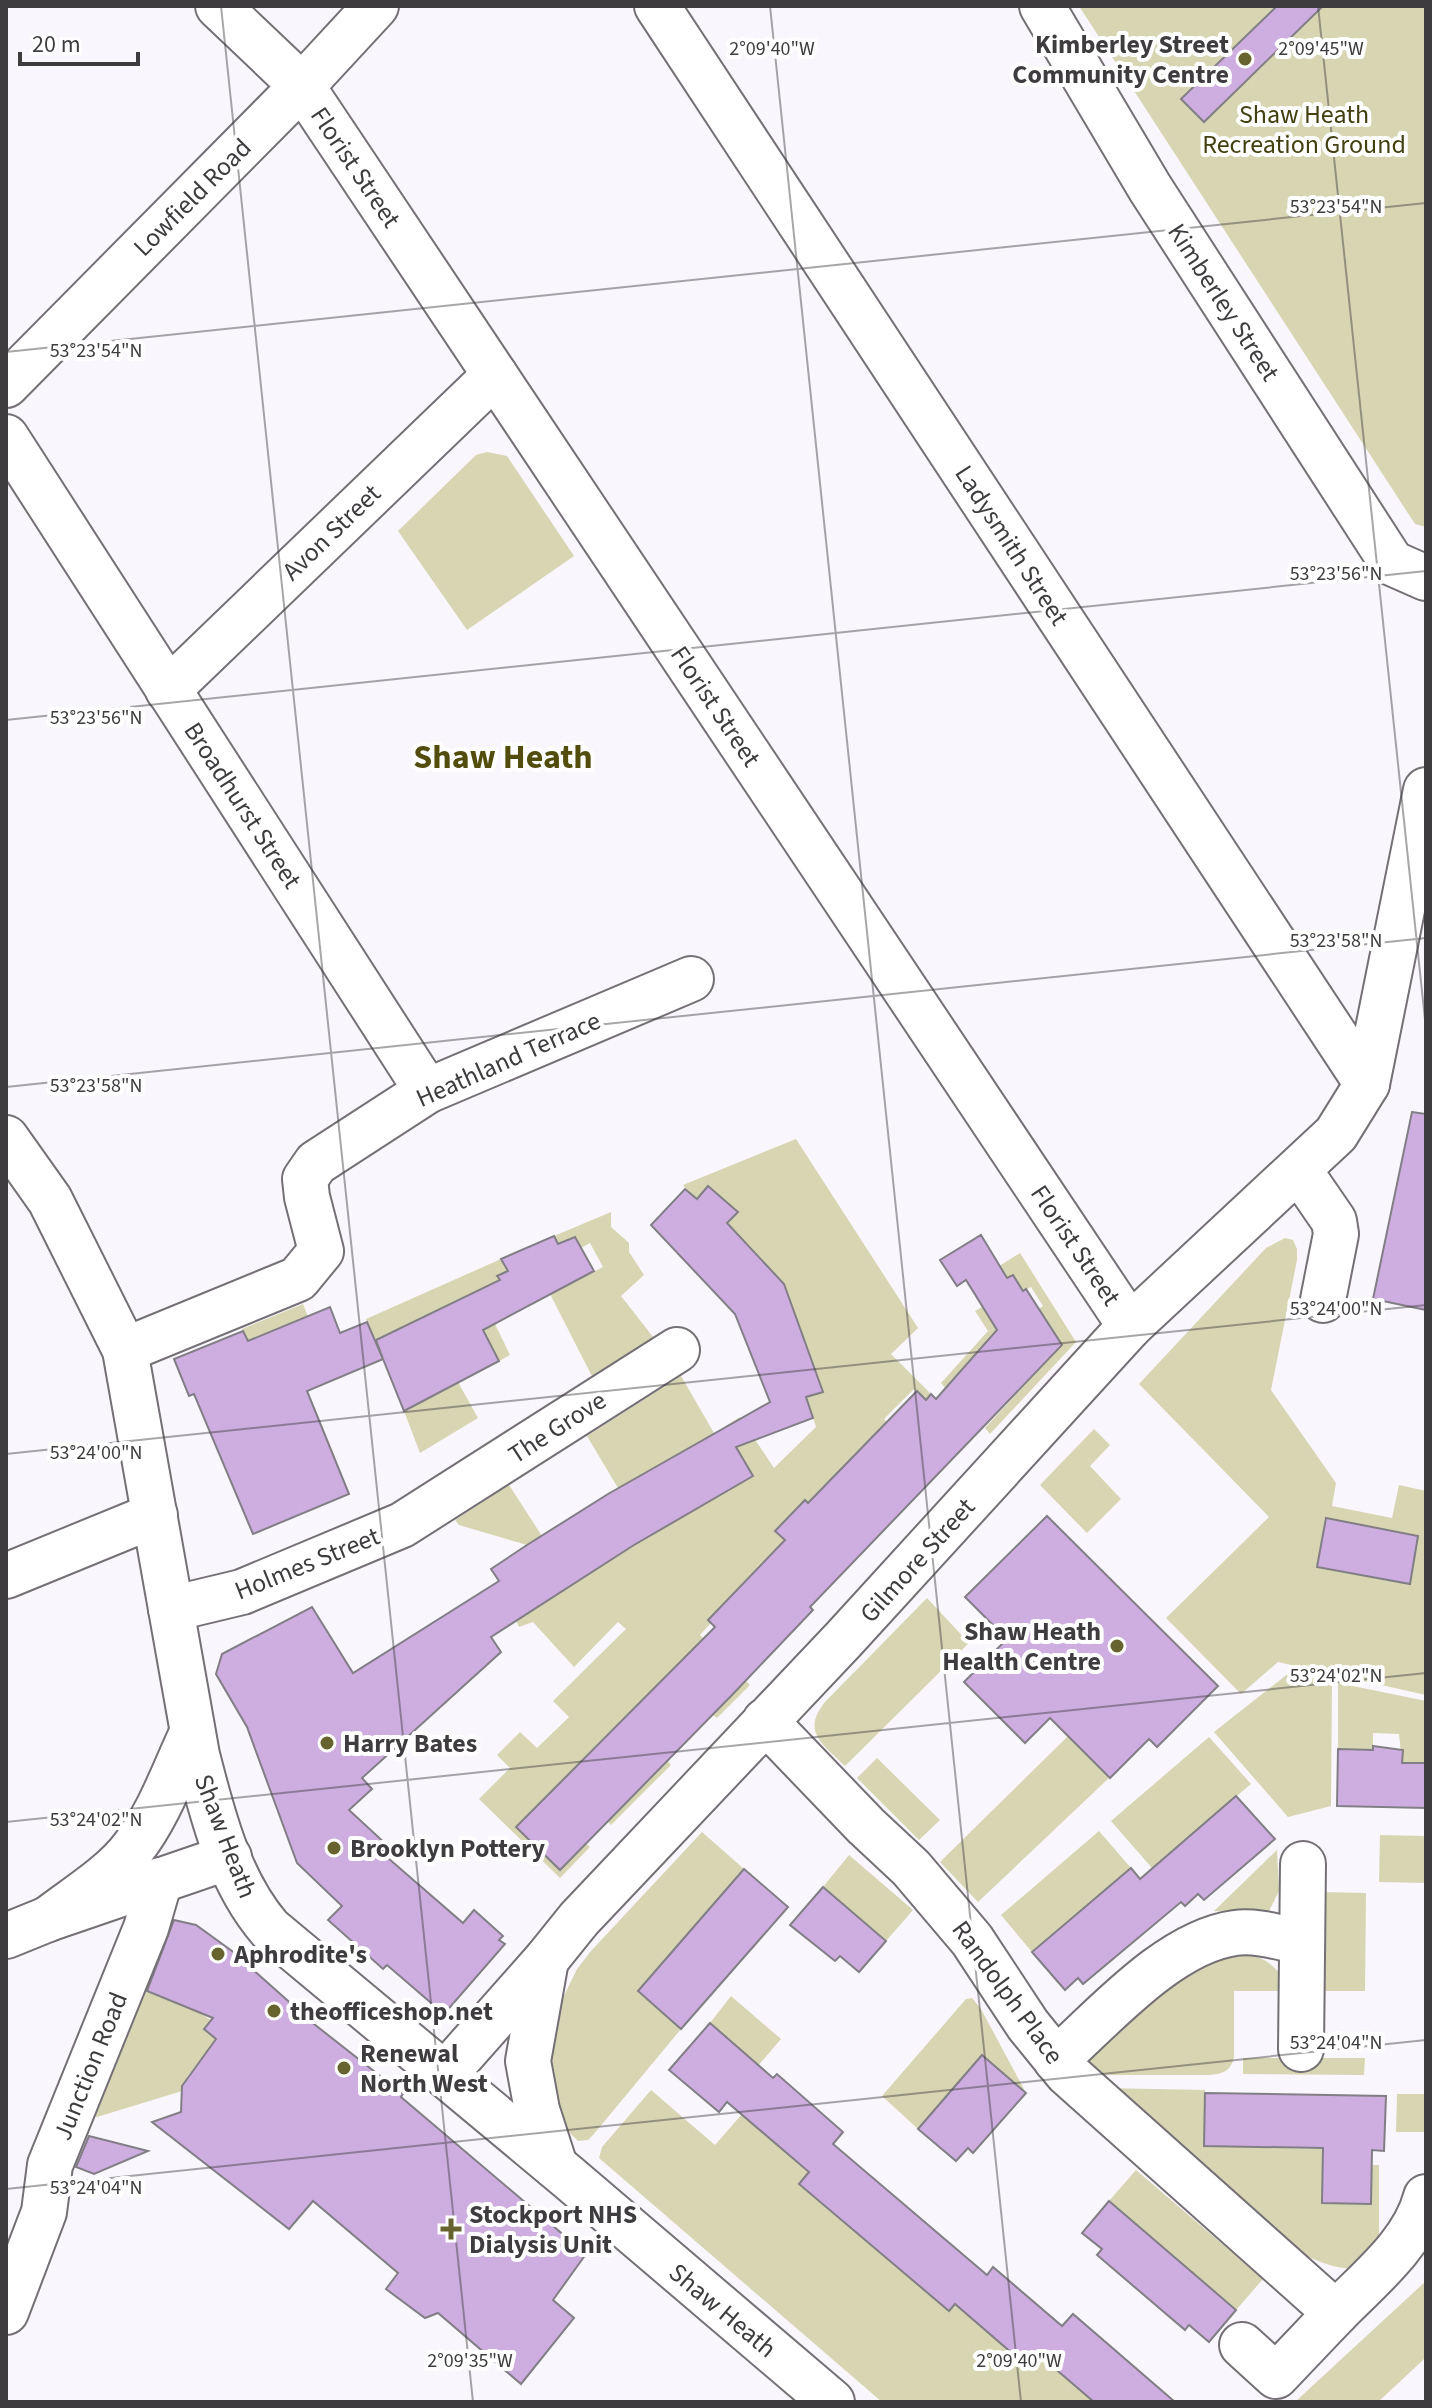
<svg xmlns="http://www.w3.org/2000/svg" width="1432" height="2408" viewBox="0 0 1432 2408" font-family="'Source Sans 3',sans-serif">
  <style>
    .green { fill: #d7d5b2 }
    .building { fill: #ceaee1; stroke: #827e85; stroke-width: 2 }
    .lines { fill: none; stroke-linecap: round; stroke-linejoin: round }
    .minor-casing { stroke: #747076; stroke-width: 48 }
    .major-casing { stroke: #747076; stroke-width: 48 }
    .minor { stroke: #fff; stroke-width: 44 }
    .major { stroke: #fff; stroke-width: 44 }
    .ticks { fill: none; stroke: #3e3c3f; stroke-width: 2; stroke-opacity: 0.45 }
    .poi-dot { fill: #67632f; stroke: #fff; stroke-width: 3 }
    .labels { text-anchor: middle; stroke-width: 8; stroke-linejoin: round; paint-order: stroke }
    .poi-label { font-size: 26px; font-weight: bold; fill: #3e3c3f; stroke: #fff; text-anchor: start }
    .park-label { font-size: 26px; fill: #423f11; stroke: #fff }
    .street-label { font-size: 26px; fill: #3e3c3f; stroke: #fff }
    .district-label { font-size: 34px; font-weight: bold; fill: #524d0d; stroke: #fff }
    .ticks-label { font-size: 20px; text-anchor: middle; fill: #3e3c3f; stroke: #fff; stroke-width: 8; stroke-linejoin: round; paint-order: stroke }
  </style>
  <rect width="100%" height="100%" fill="#faf6fd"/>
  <g class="green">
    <polygon points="1079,6 1426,6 1426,527 1415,524"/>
    <polygon points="487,452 507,456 574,556 467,630 398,531 476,455"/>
    <path d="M796,1139L918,1328L891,1354L931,1394L926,1400L914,1389L884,1419L895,1430L887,1452L871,1437L842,1468L856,1482L817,1511L805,1500L776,1531L786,1542L708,1620L711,1623L700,1635L750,1685L717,1718L713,1715L742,1684L700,1643L603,1741L645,1784L667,1760L671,1765L611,1825L608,1822L638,1791L594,1749L517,1827L560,1870L586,1844L590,1847L560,1878L479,1799L510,1768L497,1755L520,1732L537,1748L569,1717L553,1701L626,1629L618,1622L574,1667L533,1622L519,1627L516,1620L631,1546L752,1477L724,1427L740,1417L774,1468L816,1427L806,1397L823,1391L784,1287L773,1272L735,1231L722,1227L737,1212C719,1206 694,1202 683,1185Z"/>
    <polygon points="611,1212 611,1227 629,1243 629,1252 644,1275 621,1296 657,1342 596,1384 550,1294 603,1267 590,1243 581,1248 575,1237 558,1244 554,1236"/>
    <polygon points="1285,1238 1293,1240 1297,1249 1297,1260 1271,1390 1336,1483 1332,1506 1392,1518 1399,1485 1426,1491 1426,1695 1278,1662 1241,1694 1166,1618 1269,1517 1139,1384 1266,1248"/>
    <polygon points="1020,1253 1076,1342 990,1434 985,1428 1062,1345 1039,1309 1043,1306 1031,1287 1023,1291 996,1285 988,1273"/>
    <polygon points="501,1259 508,1271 497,1276 504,1288 495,1324 510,1355 499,1361 472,1310 382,1357 366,1319"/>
    <polygon points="303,1304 318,1342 282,1327 248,1341 242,1329"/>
    <polygon points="982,1307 997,1330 945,1388 941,1383 988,1331 975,1311"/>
    <polygon points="681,1376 714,1433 618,1488 587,1436"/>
    <polygon points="458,1382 478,1418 420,1453 404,1411"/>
    <polygon points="1094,1429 1110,1445 1090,1466 1121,1499 1087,1533 1040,1485"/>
    <polygon points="509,1485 542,1536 527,1545 459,1525 455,1520"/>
    <path d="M927,1598L969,1643L845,1766C823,1744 801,1732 825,1702Z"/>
    <polygon points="1289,1673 1332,1682 1331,1806 1288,1817 1214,1732"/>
    <polygon points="1338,1683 1426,1701 1426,1763 1402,1763 1399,1734 1373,1733 1373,1750 1338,1749"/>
    <polygon points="1068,1736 1109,1778 978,1902 940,1862"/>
    <polygon points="1209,1737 1251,1784 1152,1868 1111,1821"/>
    <polygon points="877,1758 940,1820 919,1840 857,1778"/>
    <polygon points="1099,1831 1131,1868 1032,1952 1001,1915"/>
    <polygon points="702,1832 744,1869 638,1991 681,2029 593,2135 588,2140 578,2141 568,2131 558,2116 547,2067 561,2002 577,1969 591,1951"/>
    <polygon points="1380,1835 1426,1836 1426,1883 1379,1882"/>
    <polygon points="1277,1850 1279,1891 1269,1911 1248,1914 1214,1911"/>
    <polygon points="849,1855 913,1910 886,1941 823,1887"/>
    <polygon points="1320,1892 1366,1893 1365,1991 1320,1991"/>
    <path d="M1254,1955C1272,1963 1282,1971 1286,1991H1234V2057C1231,2071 1223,2074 1209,2075H1101L1086,2059C1114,2034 1140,2004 1170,1981C1193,1964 1226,1957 1254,1955Z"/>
    <polygon points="141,1989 166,1999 169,1993 211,2020 216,2039 187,2077 182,2091 97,2117 91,2115"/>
    <polygon points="731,1996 781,2039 751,2074 726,2053 734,2044 710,2023"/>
    <polygon points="972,1998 981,2009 1026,2093 918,2129 882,2096 966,1999"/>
    <polygon points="1243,2058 1365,2058 1364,2075 1243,2074"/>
    <path d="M1102,2088L1205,2090L1204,2146L1323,2149L1322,2203L1371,2204L1372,2165H1379V2239L1354,2269C1335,2268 1321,2263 1303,2254Z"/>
    <polygon points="651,2090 715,2145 742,2114 809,2172 799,2184 949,2311 955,2304 1027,2366 1038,2354 1094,2402 882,2402 599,2158 602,2147"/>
    <polygon points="1397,2094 1426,2094 1426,2132 1396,2132"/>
    <polygon points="1136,2170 1263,2279 1236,2310 1109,2201"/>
    <polygon points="1426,2281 1426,2357 1421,2362 1378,2402 1295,2402"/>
  </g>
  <g class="building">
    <polygon points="1277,6 1323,6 1204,122 1181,99"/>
    <polygon points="1412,1112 1426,1114 1426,1310 1373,1299"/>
    <polygon points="708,1186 738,1212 727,1223 784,1284 823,1392 806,1397 813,1418 736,1447 753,1476 634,1545 491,1637 501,1652 362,1778 372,1789 349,1810 387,1845 381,1852 463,1923 474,1910 503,1936 499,1940 505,1944 444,2014 387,1965 383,1969 328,1920 342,1906 297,1863 247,1727 216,1674 222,1654 312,1607 353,1673 499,1581 491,1569 527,1545 608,1494 770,1402 735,1314 651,1225 685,1189 697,1199"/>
    <polygon points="981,1235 1007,1278 1013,1275 1023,1291 1026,1289 1062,1345 810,1607 813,1610 732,1695 560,1870 516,1827 715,1627 708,1620 785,1540 775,1531 805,1500 808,1503 917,1391 926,1400 931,1394 936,1399 997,1330 966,1280 957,1286 940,1260"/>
    <polygon points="554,1236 558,1244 575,1237 594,1271 483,1330 499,1361 404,1411 383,1359 307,1391 349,1494 253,1534 194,1394 189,1396 174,1359 243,1331 248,1341 330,1307 340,1333 367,1322 383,1359 376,1340 500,1280 497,1276 508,1271 501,1259"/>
    <polygon points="1047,1516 1218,1686 1157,1747 1149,1739 1110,1778 1050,1718 1025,1743 964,1682 1007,1639 965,1597"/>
    <polygon points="1326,1518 1418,1536 1410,1584 1317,1567"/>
    <polygon points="1373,1746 1403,1750 1402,1763 1426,1763 1426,1808 1337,1806 1338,1749 1373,1750"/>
    <polygon points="1236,1796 1275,1839 1204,1900 1198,1894 1185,1906 1181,1902 1083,1984 1078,1978 1065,1990 1032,1952 1131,1868 1140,1879"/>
    <polygon points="744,1869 788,1907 681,2029 638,1991"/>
    <polygon points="823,1887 886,1941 859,1972 840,1956 835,1961 790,1925"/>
    <polygon points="174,1920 196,1925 232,1951 314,2024 403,2094 401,2097 586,2254 553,2300 574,2318 521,2384 438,2313 425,2318 386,2289 398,2273 313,2201 289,2229 152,2122 181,2112 182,2086 216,2039 204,2029 213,2018 147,1991"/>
    <polygon points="710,2023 773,2078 777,2074 843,2132 833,2144 987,2275 993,2267 1062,2326 1073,2314 1175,2402 1094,2402 1038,2354 1028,2367 955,2304 949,2311 799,2184 809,2172 727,2102 719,2112 669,2070"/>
    <polygon points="982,2055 1026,2093 973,2153 968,2148 956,2161 918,2129"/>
    <polygon points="1205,2093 1386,2096 1384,2151 1372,2150 1371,2204 1322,2203 1323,2148 1204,2146"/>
    <polygon points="89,2136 148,2151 94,2174 76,2167"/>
    <polygon points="1109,2201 1236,2310 1209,2342 1189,2325 1185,2330 1097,2255 1102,2249 1082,2233"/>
  </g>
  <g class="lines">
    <defs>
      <g id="minor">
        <polyline points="218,6 302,86 1130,1326"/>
        <polyline points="657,6 1367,1084"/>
        <polyline points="1042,6 1150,188 1392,563 1426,578"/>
        <polyline points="6,385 302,86 376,6"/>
        <polyline points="6,437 427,1091"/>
        <polyline points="168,690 495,375"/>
        <polyline points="1299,1170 1334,1221 1336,1234 1323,1300"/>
        <polyline points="125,1350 298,1279 321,1251 307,1197 305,1179 316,1163 427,1091 691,979"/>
        <polyline points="6,1576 155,1515"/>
        <polyline points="171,1609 242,1592 402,1525 677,1350"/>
        <path d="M765,1721L866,1826L911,1868L972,1940L1028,2025L1067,2073L1336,2313C1368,2280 1414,2244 1426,2197"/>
        <path d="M48,1919C75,1898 113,1875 133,1848C159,1815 174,1771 192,1733"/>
        <polyline points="6,1936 48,1919 229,1857"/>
        <polyline points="546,1960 528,2061 537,2110 555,2166"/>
        <polyline points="1301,2049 1303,1864"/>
        <path d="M1056,2060C1104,2017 1169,1942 1235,1933C1257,1930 1281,1938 1302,1942"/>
        <polyline points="445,2074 546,1960 579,1919 844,1639 1130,1326 1336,1134 1367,1084 1426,790"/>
        <polyline points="6,2312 44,2212 50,2165 146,1928 160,1880"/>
        <polyline points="1242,2345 1276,2376 1336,2313"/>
      </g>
      <path id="major" d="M6,1138L50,1200L125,1350L197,1755C212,1814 229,1882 270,1929L568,2177L832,2402"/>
    </defs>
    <use href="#minor" class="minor-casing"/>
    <use href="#major" class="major-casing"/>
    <use href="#minor" class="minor"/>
    <use href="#major" class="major"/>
  </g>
  <path class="ticks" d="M221,6L473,2402M770,6L1021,2402M1318,6L1426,1029M6,352L1426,203M6,720L1426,571M6,1087L1426,938M6,1454L1426,1305M6,1822L1426,1673M6,2189L1426,2040"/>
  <g class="poi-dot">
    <circle cx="1245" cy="59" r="8"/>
    <circle cx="1117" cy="1646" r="8"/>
    <circle cx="327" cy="1743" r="8"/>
    <circle cx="334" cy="1848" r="8"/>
    <circle cx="218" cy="1954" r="8"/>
    <circle cx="274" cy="2011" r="8"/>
    <circle cx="344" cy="2068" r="8"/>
    <path d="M447 2217h8v8h8v8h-8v8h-8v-8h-8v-8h8z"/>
  </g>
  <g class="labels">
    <g class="poi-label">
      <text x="1229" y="53" text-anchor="end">Kimberley Street<tspan x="1229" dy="30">Community Centre</tspan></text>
      <text x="1101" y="1640" text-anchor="end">Shaw Heath<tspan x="1101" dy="30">Health Centre</tspan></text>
      <text x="343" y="1752">Harry Bates</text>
      <text x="350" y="1857">Brooklyn Pottery</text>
      <text x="234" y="1963">Aphrodite's</text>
      <text x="290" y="2020">theofficeshop.net</text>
      <text x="360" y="2062">Renewal<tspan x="360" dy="30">North West</tspan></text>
      <text x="469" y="2223">Stockport NHS<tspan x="469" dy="30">Dialysis Unit</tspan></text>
    </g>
    <g class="park-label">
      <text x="1304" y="123">Shaw Heath<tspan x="1304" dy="30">Recreation Ground</tspan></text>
    </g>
    <g class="street-label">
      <text transform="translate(356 167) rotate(56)" y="9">Florist Street</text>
      <text transform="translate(192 197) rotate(-45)" y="9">Lowfield Road</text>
      <text transform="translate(1224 302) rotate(57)" y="9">Kimberley Street</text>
      <text transform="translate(331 532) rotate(-44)" y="9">Avon Street</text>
      <text transform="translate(1012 545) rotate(57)" y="9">Ladysmith Street</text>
      <text transform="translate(716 706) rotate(56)" y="9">Florist Street</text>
      <text transform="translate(243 805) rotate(57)" y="9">Broadhurst Street</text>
      <text transform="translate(508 1059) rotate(-24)" y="9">Heathland Terrace</text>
      <text transform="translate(1076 1245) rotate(56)" y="9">Florist Street</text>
      <text transform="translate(557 1427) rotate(-33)" y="9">The Grove</text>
      <text transform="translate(917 1560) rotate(-48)" y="9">Gilmore Street</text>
      <text transform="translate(307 1563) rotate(-22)" y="9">Holmes Street</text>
      <text transform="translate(226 1836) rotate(69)" y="9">Shaw Heath</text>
      <text transform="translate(1008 1992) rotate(54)" y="9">Randolph Place</text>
      <text transform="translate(90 2066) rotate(-68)" y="9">Junction Road</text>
      <text transform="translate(723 2310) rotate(40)" y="9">Shaw Heath</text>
    </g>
    <g class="district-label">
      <text x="503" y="768">Shaw Heath</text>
    </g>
  </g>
  <g class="ticks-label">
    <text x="772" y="55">2°09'40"W</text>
    <text x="1321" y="55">2°09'45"W</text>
    <text x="1336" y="213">53°23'54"N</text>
    <text x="96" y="357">53°23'54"N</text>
    <text x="1336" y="580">53°23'56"N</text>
    <text x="96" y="724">53°23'56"N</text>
    <text x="1336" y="947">53°23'58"N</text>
    <text x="96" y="1092">53°23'58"N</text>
    <text x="1336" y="1315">53°24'00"N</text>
    <text x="96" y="1459">53°24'00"N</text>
    <text x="1336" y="1682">53°24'02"N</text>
    <text x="96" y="1826">53°24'02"N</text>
    <text x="1336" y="2049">53°24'04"N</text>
    <text x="96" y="2194">53°24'04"N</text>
    <text x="470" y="2367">2°09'35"W</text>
    <text x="1019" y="2367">2°09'40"W</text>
  </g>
  <rect width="1432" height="2408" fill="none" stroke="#3e3c3f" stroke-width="16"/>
  <path d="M20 52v12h118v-12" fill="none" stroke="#3e3c3f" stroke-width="4"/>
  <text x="32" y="52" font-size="24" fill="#3e3c3f" stroke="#ffffff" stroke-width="6" paint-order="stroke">20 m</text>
</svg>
